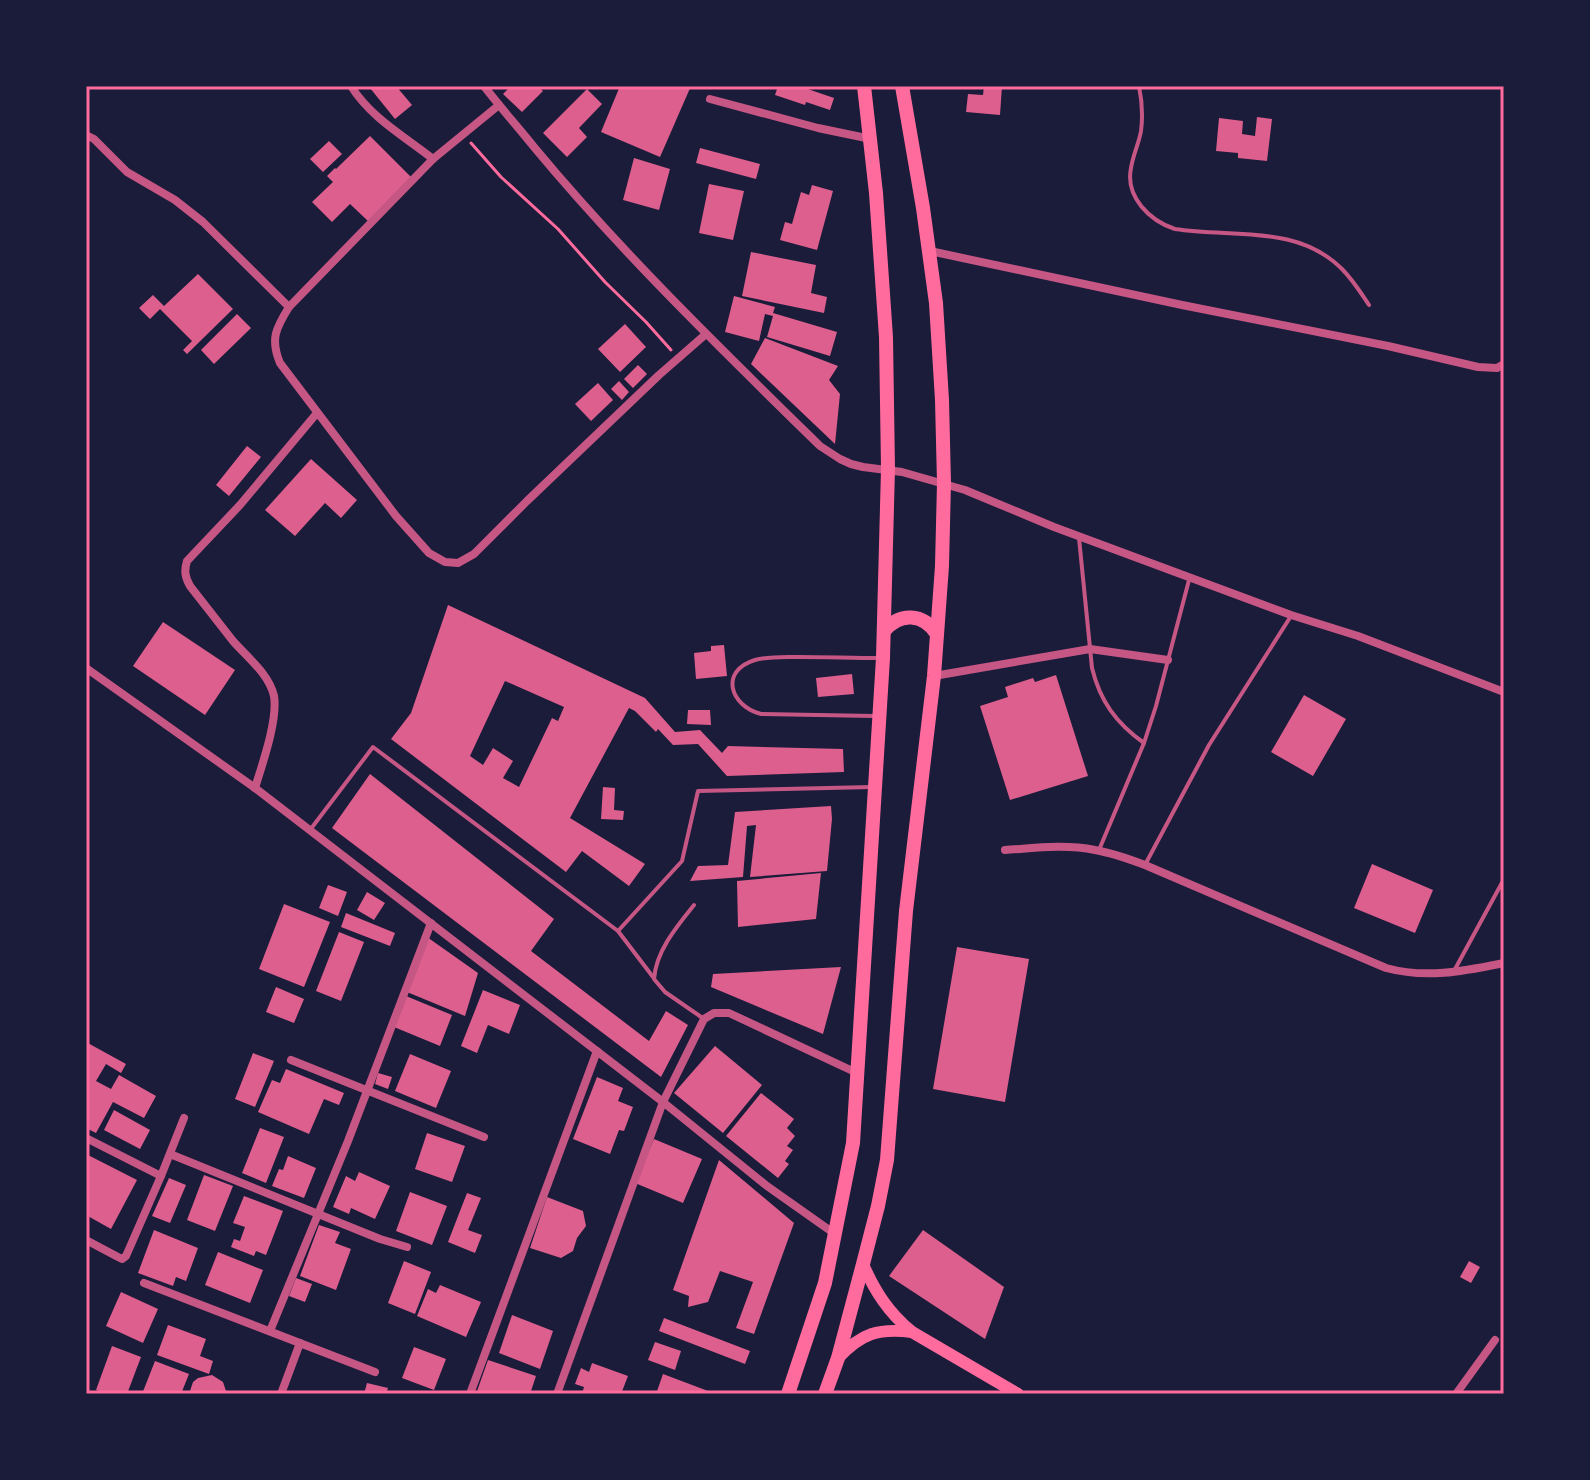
<svg xmlns="http://www.w3.org/2000/svg" width="1590" height="1480" viewBox="0 0 1590 1480" font-family="'Alegreya Sans',sans-serif">
  <style>
    .building { fill: #dd5f8e; fill-rule: evenodd }
    .lines { fill: none; stroke-linecap: round; stroke-linejoin: round }
    .path { stroke: #ff6b9d; stroke-width: 3 }
    .service { stroke: #c65784; stroke-width: 4 }
    .minor { stroke: #c65784; stroke-width: 8 }
    .secondary { stroke: #ff6b9d; stroke-width: 12 }
    .primary { stroke: #ff6b9d; stroke-width: 14 }
    .neatline { fill: none; stroke: #ff6b9d; stroke-width: 3 }
  </style>
  <rect width="100%" height="100%" fill="#1b1b3a"/>
  <g class="building">
    <polygon points="373,86 396,86 412,105 395,119 370,88"/>
    <polygon points="511,86 537,86 543,91 522,112 503,94"/>
    <polygon points="620,86 691,86 660,157 601,132"/>
    <polygon points="778,86 799,86 834,98 830,110 806,102 805,105 775,95"/>
    <polygon points="984,86 1002,86 1000,115 966,112 968,94 983,95"/>
    <polygon points="587,89 602,104 579,128 587,137 567,157 543,133"/>
    <polygon points="1257,117 1272,119 1267,161 1238,158 1238,153 1216,151 1219,118 1243,121 1242,134 1255,136"/>
    <polygon points="370,136 412,178 368,221 350,204 332,222 312,202 333,182 327,176 335,168 336,169"/>
    <polygon points="329,141 342,154 323,172 310,159"/>
    <polygon points="700,148 760,164 756,179 696,163"/>
    <polygon points="634,158 670,169 659,210 623,200"/>
    <polygon points="709,184 744,191 733,240 699,233"/>
    <polygon points="812,185 833,191 817,250 780,240 785,222 792,224 801,192 809,195"/>
    <polygon points="751,252 816,265 811,293 827,297 824,313 742,296"/>
    <polygon points="198,274 233,309 187,354 183,350 192,341 160,309 150,319 139,308 153,295 164,306"/>
    <polygon points="734,296 775,307 773,313 837,332 830,356 767,337 773,316 765,314 759,341 725,332"/>
    <polygon points="237,314 251,328 214,364 201,350"/>
    <polygon points="625,324 646,347 620,372 598,349"/>
    <polygon points="765,338 838,366 829,380 840,394 835,444 751,364"/>
    <polygon points="638,365 647,374 633,388 624,379"/>
    <polygon points="619,381 629,392 622,400 611,389"/>
    <polygon points="598,383 613,400 591,421 575,404"/>
    <polygon points="247,446 261,457 229,496 216,485"/>
    <polygon points="311,459 357,500 341,518 325,503 295,536 265,510"/>
    <path d="M448,605L645,698L675,732L700,730L722,753L728,746L843,749L844,772L727,776L698,744L673,745L658,729L656,732L635,711L629,708L570,818L645,864L629,886L582,851L566,872L391,739L411,713ZM505,681L564,707L558,721L552,718L519,787L503,778L513,761L493,748L483,765L470,756Z"/>
    <polygon points="163,622 235,670 205,715 133,666"/>
    <polygon points="724,645 727,676 696,679 694,653 711,651 711,646"/>
    <polygon points="852,674 854,694 818,697 816,678"/>
    <polygon points="1056,675 1088,776 1010,800 980,706 1008,697 1005,687 1033,678 1035,682"/>
    <polygon points="1304,695 1346,719 1313,776 1271,752"/>
    <polygon points="688,710 710,710 711,725 687,724"/>
    <polygon points="370,774 554,919 531,951 649,1041 666,1011 688,1025 661,1077 332,828"/>
    <polygon points="603,787 615,788 614,810 624,811 623,820 601,819"/>
    <polygon points="831,806 832,819 827,871 750,877 756,825 747,826 743,877 690,881 698,866 728,865 735,812"/>
    <polygon points="1372,864 1433,890 1415,933 1354,908"/>
    <polygon points="821,873 816,919 738,927 737,881"/>
    <polygon points="328,885 347,892 338,916 319,908"/>
    <polygon points="367,892 385,903 374,920 357,910"/>
    <polygon points="284,904 330,922 304,987 259,969"/>
    <polygon points="346,913 395,933 390,946 341,927"/>
    <polygon points="339,932 364,942 341,1001 316,991"/>
    <polygon points="427,937 478,973 465,1016 407,992"/>
    <polygon points="957,947 1029,959 1005,1102 933,1089"/>
    <polygon points="841,967 823,1034 711,987 713,974"/>
    <polygon points="276,987 304,999 294,1023 266,1012"/>
    <polygon points="483,990 520,1005 509,1034 488,1025 477,1053 461,1046"/>
    <polygon points="406,996 452,1015 440,1046 394,1027"/>
    <polygon points="86,1042 126,1064 121,1073 106,1064 96,1081 111,1089 119,1075 156,1096 144,1118 113,1102 96,1133 86,1128"/>
    <polygon points="715,1046 762,1085 723,1133 674,1093"/>
    <polygon points="253,1053 274,1061 255,1107 235,1099"/>
    <polygon points="410,1054 451,1071 436,1108 395,1091"/>
    <polygon points="286,1069 344,1093 339,1105 324,1099 309,1134 258,1112 272,1080 280,1083"/>
    <polygon points="378,1073 392,1077 388,1089 375,1084"/>
    <polygon points="597,1077 623,1088 618,1101 633,1107 624,1131 619,1130 610,1154 573,1139"/>
    <polygon points="761,1093 794,1119 787,1128 795,1136 787,1146 793,1150 785,1161 789,1164 778,1178 726,1136"/>
    <polygon points="114,1110 150,1130 140,1149 104,1130"/>
    <polygon points="260,1128 284,1137 266,1183 242,1173"/>
    <polygon points="427,1133 465,1146 452,1182 415,1169"/>
    <polygon points="654,1139 702,1159 683,1203 635,1183"/>
    <polygon points="86,1154 137,1180 111,1229 86,1215"/>
    <polygon points="288,1156 316,1168 304,1198 272,1186 279,1169 283,1170"/>
    <polygon points="719,1160 794,1223 754,1334 736,1328 753,1282 720,1271 708,1302 688,1307 689,1296 673,1290"/>
    <polygon points="359,1172 390,1186 375,1219 351,1208 349,1214 333,1207 346,1176 355,1181"/>
    <polygon points="204,1175 233,1186 215,1231 187,1220"/>
    <polygon points="169,1178 186,1185 170,1223 152,1216"/>
    <polygon points="410,1192 447,1206 432,1245 396,1231"/>
    <polygon points="467,1193 481,1198 468,1230 482,1235 475,1253 448,1242"/>
    <polygon points="244,1196 283,1211 266,1255 256,1251 254,1256 231,1247 234,1239 240,1241 245,1227 233,1223"/>
    <polygon points="547,1197 583,1211 586,1226 577,1238 573,1251 561,1258 530,1248"/>
    <polygon points="319,1225 340,1232 335,1243 351,1249 336,1290 300,1276"/>
    <polygon points="154,1230 198,1248 186,1281 176,1277 173,1286 138,1273"/>
    <polygon points="923,1230 1004,1287 985,1339 889,1276"/>
    <polygon points="218,1252 263,1270 250,1303 205,1285"/>
    <polygon points="404,1261 431,1272 415,1314 388,1303"/>
    <polygon points="1469,1261 1480,1267 1471,1283 1460,1277"/>
    <polygon points="296,1278 312,1284 305,1302 289,1296"/>
    <polygon points="440,1285 481,1302 466,1337 417,1316 428,1289 436,1293"/>
    <polygon points="121,1292 158,1309 143,1343 106,1326"/>
    <polygon points="512,1315 553,1331 540,1369 499,1353"/>
    <polygon points="664,1318 750,1351 745,1364 659,1331"/>
    <polygon points="168,1325 206,1339 200,1356 213,1361 209,1374 157,1355"/>
    <polygon points="655,1342 681,1351 675,1370 648,1360"/>
    <polygon points="112,1346 141,1357 127,1394 107,1394 96,1390"/>
    <polygon points="414,1347 446,1359 434,1390 402,1378"/>
    <polygon points="488,1360 536,1376 530,1394 476,1394"/>
    <polygon points="155,1361 189,1374 181,1394 142,1394"/>
    <polygon points="592,1363 628,1376 621,1394 582,1394 584,1387 575,1384 581,1368 589,1372"/>
    <polygon points="663,1374 716,1394 656,1394"/>
    <polygon points="212,1375 223,1382 227,1394 189,1394 193,1382 198,1378"/>
    <polygon points="367,1383 388,1388 386,1394 364,1394"/>
  </g>
  <g class="lines">
    <polyline class="path" points="471,143 501,177 558,229 605,282 646,322 671,350"/>
    <g class="service">
      <path d="M1139,86C1142,101 1143,116 1141,131C1139,143 1133,155 1131,168C1125,197 1150,221 1175,229C1233,238 1297,224 1342,269C1353,280 1361,293 1369,305"/>
      <path d="M1079,538L1092,668C1100,701 1116,723 1144,743"/>
      <path d="M874,716L761,714C730,706 719,671 755,660C769,656 785,657 799,657C826,657 853,658 880,658"/>
      <polyline points="310,830 373,747 618,931 682,861 698,791 872,787"/>
      <polyline points="1099,850 1144,743 1156,706 1189,580"/>
      <polyline points="1146,863 1209,745 1291,616"/>
      <path d="M694,905C677,926 656,951 654,979L665,992L704,1019"/>
      <polyline points="618,931 653,977"/>
      <polyline points="1454,971 1504,879"/>
    </g>
    <g class="minor">
      <path d="M351,86C371,118 404,136 433,159"/>
      <path d="M484,86C500,107 518,127 534,147C622,253 721,349 820,446L840,459L851,464L863,467L902,472L965,490L1054,527L1291,615L1358,636L1504,692"/>
      <polyline points="710,99 818,128 871,139"/>
      <path d="M499,105L433,159L289,307C276,328 270,339 280,363L396,516L429,553L445,562L458,563L474,554L527,501L659,375L706,334"/>
      <polyline points="86,135 94,139 127,172 175,200 203,222 289,307"/>
      <polyline points="930,251 1182,305 1388,346 1478,367 1497,368 1504,364"/>
      <polyline points="86,668 255,788 663,1102 767,1186 835,1234"/>
      <polyline points="934,676 1090,649 1168,660"/>
      <path d="M255,788C262,765 278,720 274,696C269,674 247,657 233,641C219,623 204,604 190,586C185,577 184,571 187,561L240,505L317,413"/>
      <path d="M1005,850C1035,848 1065,844 1095,850C1112,853 1129,859 1145,865L1386,968C1427,979 1464,971 1504,963"/>
      <polyline points="291,1060 484,1137"/>
      <polyline points="86,1138 161,1176"/>
      <polyline points="170,1154 380,1239 407,1247"/>
      <polyline points="86,1240 118,1257 122,1259 126,1256 161,1176 184,1118"/>
      <polyline points="144,1283 375,1372"/>
      <polyline points="270,1331 348,1141 431,923"/>
      <polyline points="281,1394 300,1343"/>
      <polyline points="470,1394 597,1051"/>
      <polyline points="557,1394 663,1102 704,1019 714,1013 729,1013 857,1073"/>
      <polyline points="1456,1394 1495,1340"/>
    </g>
    <g class="secondary">
      <path d="M863,1264C875,1292 889,1313 912,1332L1018,1394"/>
      <path d="M838,1358C862,1333 878,1328 912,1332"/>
    </g>
    <g class="primary">
      <path d="M884,631C900,612 923,613 937,634"/>
      <polyline points="788,1394 825,1283 853,1143 883,658 888,469 886,337 876,193 864,86"/>
      <polyline points="825,1394 838,1358 863,1264 878,1206 887,1160 906,911 934,676 942,566 944,483 942,400 936,303 923,208 902,86"/>
    </g>
  </g>
  <rect width="1590" height="1480" fill="none" stroke="#1b1b3a" stroke-width="176"/>
  <rect x="88" y="88" width="1414" height="1304" class="neatline"/>
</svg>
